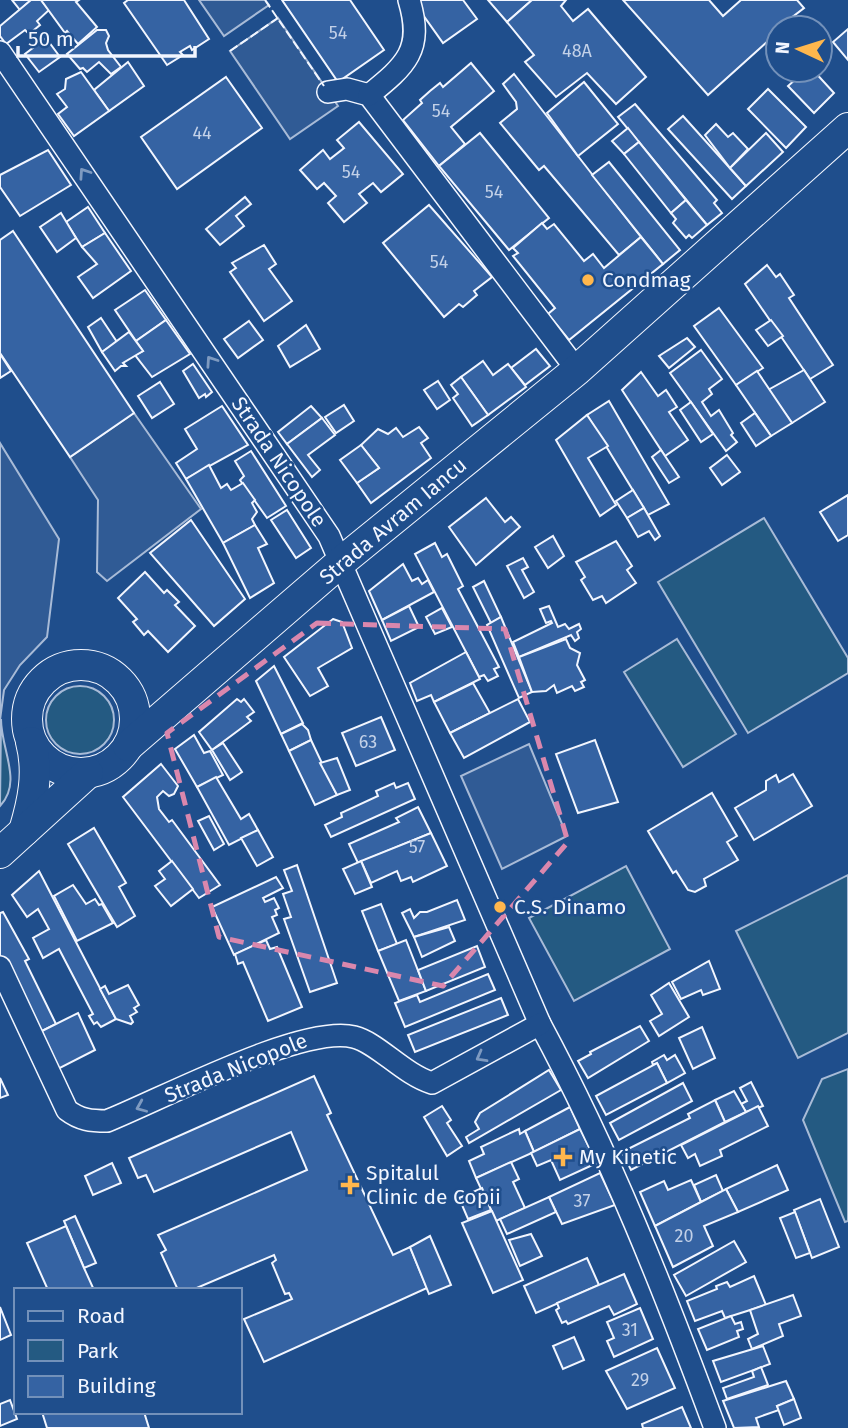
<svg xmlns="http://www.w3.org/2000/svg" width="848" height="1428" viewBox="0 0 848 1428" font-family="'Fira Sans',sans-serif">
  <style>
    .green { fill: #245a82; stroke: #a8bbd7; stroke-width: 2 }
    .parking { fill: #305b95; stroke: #a8bbd7; stroke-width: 2 }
    .building { fill: #3563a3; stroke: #f2f6ff; stroke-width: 2 }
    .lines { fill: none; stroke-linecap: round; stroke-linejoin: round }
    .street-casing { stroke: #f2f6ff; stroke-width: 24 }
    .secondary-casing { stroke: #f2f6ff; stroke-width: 32 }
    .street { stroke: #1f4e8c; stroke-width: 21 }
    .secondary { stroke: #1f4e8c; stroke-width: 30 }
    .fence { stroke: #f2f6ff; stroke-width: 2; stroke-dasharray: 9 3.5; stroke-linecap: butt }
    .oneway { stroke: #7e9ac0 }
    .marked { fill: none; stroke: #da87ad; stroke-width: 5; stroke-dasharray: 14 9; stroke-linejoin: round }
    .poi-dot { fill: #ffb74d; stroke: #1f4e8c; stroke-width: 2.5 }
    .labels { text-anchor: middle; stroke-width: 5; stroke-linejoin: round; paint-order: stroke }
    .number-label { font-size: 18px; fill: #c3d1e8 }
    .poi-label { font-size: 21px; fill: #f2f6ff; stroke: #1f4e8c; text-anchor: start }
    .street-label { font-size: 21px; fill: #f2f6ff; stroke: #1f4e8c }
  </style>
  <rect width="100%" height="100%" fill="#1f4e8c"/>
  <g class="green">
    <polygon points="764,518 848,658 848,673 748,733 658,582"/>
    <polygon points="677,639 736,734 683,767 624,672"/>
    <circle cx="80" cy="720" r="34"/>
    <path d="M1,719C1,750 23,782 0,806Z"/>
    <polygon points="626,866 670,949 574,1001 529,918"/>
    <polygon points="848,875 848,1033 798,1058 736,931"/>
    <polygon points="848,1069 848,1221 845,1222 803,1120 822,1079"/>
  </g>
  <g class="parking">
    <polygon points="199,0 265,0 269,5 224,36"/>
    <polygon points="278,18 338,106 290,139 230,51"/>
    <polygon points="134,413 201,509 107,581 97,572 98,500 70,457"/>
    <polygon points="0,443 59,539 47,637 20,665 4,690 0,720"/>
    <polygon points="529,744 567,836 502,869 461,776"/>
  </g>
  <g class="building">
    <polygon points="12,0 31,0 20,10"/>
    <polygon points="31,0 41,0 49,10 37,21 40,25 29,34 25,30 6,44 0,36 0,26"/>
    <polygon points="41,0 79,0 76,2 97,27 78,44 67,31 65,33"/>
    <polygon points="128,0 184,0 209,39 192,50 190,46 180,52 183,55 167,65 124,3"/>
    <polygon points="282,0 350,0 384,50 338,82"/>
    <polygon points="418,0 463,0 477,19 443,43 416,5"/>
    <polygon points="488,0 532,0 507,22"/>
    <polygon points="532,0 566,0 561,6 573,21 588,9 646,77 616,104 587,73 556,97 525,62 534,55 507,22"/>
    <polygon points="623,0 709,0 723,16 741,0 797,0 804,8 778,28 778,32 708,95"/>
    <polygon points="848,29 848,60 833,42"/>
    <polygon points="97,30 106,30 109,36 106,43 108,50 121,67 111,74 99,62 87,72 83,68 80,69 67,54"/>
    <polygon points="46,38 60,57 39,72 25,54"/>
    <polygon points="128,62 144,86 109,111 94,90"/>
    <polygon points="471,63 494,91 451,127 465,144 439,166 403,120 422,103 420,100 430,91 440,83 443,87"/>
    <polygon points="806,70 813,70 834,93 814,113 788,86"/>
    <polygon points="81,72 109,111 74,136 58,114 67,107 57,94 65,89 66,79"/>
    <polygon points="514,74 641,237 619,255 544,166 539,170 500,123 517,109 516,102 503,84"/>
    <polygon points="226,77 262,128 177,189 141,137"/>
    <polygon points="584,82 618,124 578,156 547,113"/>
    <polygon points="768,89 806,127 786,148 748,109"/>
    <polygon points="635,104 717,200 714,203 722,213 707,225 618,117"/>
    <polygon points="683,116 746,186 732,199 668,129"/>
    <polygon points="359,122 403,174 381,192 373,183 359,194 367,203 344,222 328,203 336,196 324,183 317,189 300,170 323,150 330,159 344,148 337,140"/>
    <polygon points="716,124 728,137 733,133 748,149 730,168 705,135"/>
    <polygon points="628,128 639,142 624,154 612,141"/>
    <polygon points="480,133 549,218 509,250 439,166"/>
    <polygon points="766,133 783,152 746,186 730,168"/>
    <polygon points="639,142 686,200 671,213 624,154"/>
    <polygon points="48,150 71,185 20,216 0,187 0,175"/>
    <polygon points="609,162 680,250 663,264 592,175"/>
    <polygon points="245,197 251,204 236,216 244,226 220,245 206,229"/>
    <polygon points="686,200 707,225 692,238 689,235 686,238 673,223 676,219 671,213"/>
    <polygon points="429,205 492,277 474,291 477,295 463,307 459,304 444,317 383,243"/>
    <polygon points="88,207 105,233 82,247 66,222"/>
    <polygon points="61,213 76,238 57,252 40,227"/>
    <polygon points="542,223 547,229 554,224 584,261 593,254 604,268 641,237 663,264 569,340 548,314 555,308 513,256 518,253 513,248"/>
    <polygon points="13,231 134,413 70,457 0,353 0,240"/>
    <polygon points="105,233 131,271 93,298 78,277 97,264 82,247"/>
    <polygon points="264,245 276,264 269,269 292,301 264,321 230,272 236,268 232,263"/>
    <polygon points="767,265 776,277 780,274 794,295 789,298 833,365 810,379 745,284"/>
    <polygon points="145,290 166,320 136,341 115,310"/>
    <polygon points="719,308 763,368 736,385 694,326"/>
    <polygon points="101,318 117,342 102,352 88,327"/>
    <polygon points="166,320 190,354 152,377 135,355 143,351 136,341"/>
    <polygon points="771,320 783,336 768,346 756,330"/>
    <polygon points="249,321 263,340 238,358 224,339"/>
    <polygon points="306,325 320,349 290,367 278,346"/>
    <polygon points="129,332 143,351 123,363 126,366 121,366 115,371 102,352"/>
    <polygon points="687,338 695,347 669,368 659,356"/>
    <polygon points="536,349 550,366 525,385 511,368"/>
    <polygon points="701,350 722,379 709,389 712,394 702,402 711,416 719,410 733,433 731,435 737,442 726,451 670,373"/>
    <polygon points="0,354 11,371 0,378"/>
    <polygon points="483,361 493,375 508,364 526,387 488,415 461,377"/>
    <polygon points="193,364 212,392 206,397 205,394 199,398 183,371"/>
    <polygon points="804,370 825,402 792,423 768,390"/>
    <polygon points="757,371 792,423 771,436 736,385"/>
    <polygon points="641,372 658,396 666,390 677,407 669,412 688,440 665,456 622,390"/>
    <polygon points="461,377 488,415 472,426 453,398 458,394 451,385"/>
    <polygon points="438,381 450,400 437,409 424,390"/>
    <polygon points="160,382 174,404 152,418 138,396"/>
    <polygon points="609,401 669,504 648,515 587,415"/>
    <polygon points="691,402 713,434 701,442 680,410"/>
    <polygon points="344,405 354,421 336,433 325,417"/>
    <polygon points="222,406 248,445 186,479 176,463 197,449 185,429"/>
    <polygon points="311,406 322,418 287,444 278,432"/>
    <polygon points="755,413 771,436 756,446 741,423"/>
    <polygon points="587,415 608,446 588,458 616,505 600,516 556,440"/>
    <polygon points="322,418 335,435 308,455 320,470 312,477 287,444"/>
    <polygon points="419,427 428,438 421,443 431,458 371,503 357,483 379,468 361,445 378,429 388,434 396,428 403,437"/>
    <polygon points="361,445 379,468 357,483 340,460"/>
    <polygon points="661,450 679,477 669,483 652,457"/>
    <polygon points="251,451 286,506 267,518 240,480 244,476 235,461"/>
    <polygon points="727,455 740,472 722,485 710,468"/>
    <polygon points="209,465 221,488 227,484 231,490 243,483 255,500 252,503 257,512 252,519 255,525 223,543 186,479"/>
    <polygon points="633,490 644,508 627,518 616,501"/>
    <polygon points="848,495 848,535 838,541 820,512"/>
    <polygon points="486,498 505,522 511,517 520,527 476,565 449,527"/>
    <polygon points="644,508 660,536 655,540 649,531 638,537 627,518"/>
    <polygon points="287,510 311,548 296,558 271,520"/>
    <polygon points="191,520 245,599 214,626 150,553"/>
    <polygon points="255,525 267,544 258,548 274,583 250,598 223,543"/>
    <polygon points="553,536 564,556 548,568 535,547"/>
    <polygon points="616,541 632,566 627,570 636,583 606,603 602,596 593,600 581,580 585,577 576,562"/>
    <polygon points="435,543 442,557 447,554 463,586 458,589 499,667 494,669 498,676 488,681 484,675 479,677 415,554"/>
    <polygon points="523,558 528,567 522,570 534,592 524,598 507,566"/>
    <polygon points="403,564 412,581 418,578 422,584 428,580 434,592 382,620 369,591"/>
    <polygon points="145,572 164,593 167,590 179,602 175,605 195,626 168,652 148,631 144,635 133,622 137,619 118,598"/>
    <polygon points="484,581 501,617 491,623 473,587"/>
    <polygon points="409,606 419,627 391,641 382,620"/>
    <polygon points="549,606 558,627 565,624 569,629 579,624 581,629 577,632 579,638 575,641 571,635 519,657 513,642 552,623 551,621 546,623 540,609"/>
    <polygon points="442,608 452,627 435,634 426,617"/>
    <polygon points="501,617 532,692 519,698 487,625"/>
    <polygon points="333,619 342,622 352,648 318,668 328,686 310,696 284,657"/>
    <polygon points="566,639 570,648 580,653 577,665 585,680 581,682 584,687 575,691 572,686 557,693 554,685 546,691 532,692 519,657"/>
    <polygon points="466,652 480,679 434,702 431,695 417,701 410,683"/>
    <polygon points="274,666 303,723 281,734 256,681"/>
    <polygon points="473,683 490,713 450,733 434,702"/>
    <polygon points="237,699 241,702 244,699 254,712 247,717 251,721 212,750 199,732"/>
    <polygon points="518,699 530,722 464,758 450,733"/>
    <polygon points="381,717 395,750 356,766 342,733"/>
    <polygon points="302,724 308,730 311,740 289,751 281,734"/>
    <polygon points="194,735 204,753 210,751 223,775 197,787 175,749"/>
    <polygon points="311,740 337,795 315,805 289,751"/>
    <polygon points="595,740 618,802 578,813 556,754"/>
    <polygon points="223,743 242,772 230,780 212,750"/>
    <polygon points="337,758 350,790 337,795 320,763"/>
    <polygon points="161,764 178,786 174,794 169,796 163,791 157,797 159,809 169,822 172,820 220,885 199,898 123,797"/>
    <polygon points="793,774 812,806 754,840 735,808 766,790 766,781 776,775 779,782"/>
    <polygon points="216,777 241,819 249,814 258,830 229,845 197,787"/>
    <polygon points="394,783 396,788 408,783 415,799 331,837 325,825 342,817 341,813 378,796 376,791"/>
    <polygon points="712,793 737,836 727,842 738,860 704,879 706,886 695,892 688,890 676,871 673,873 648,831"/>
    <polygon points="418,807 431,833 358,863 349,844 399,822 396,818"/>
    <polygon points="209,816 224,844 214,850 198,821"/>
    <polygon points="94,828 126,883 119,887 135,916 117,927 68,844"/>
    <polygon points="258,830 273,857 257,866 241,838"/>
    <polygon points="431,833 447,866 413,882 411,877 401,881 397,871 371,883 361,861"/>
    <polygon points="172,861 193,889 171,906 155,886 165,879 159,871"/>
    <polygon points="361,861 372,887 355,894 343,869"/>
    <polygon points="297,865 337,983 310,992 284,919 291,917 283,894 292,891 284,870"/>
    <polygon points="39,871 116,1019 101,1027 97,1022 94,1024 89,1016 93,1014 59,949 43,958 33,938 49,929 38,909 27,917 12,895"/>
    <polygon points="276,877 283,888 263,898 265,902 274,898 279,908 275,910 277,915 272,917 279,933 234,955 212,907"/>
    <polygon points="73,885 86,904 95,899 99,905 102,904 113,923 77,941 54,896"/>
    <polygon points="457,900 465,920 414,937 402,913 410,909 414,918 420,912 427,912"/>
    <polygon points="381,904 397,944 378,951 362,911"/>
    <polygon points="3,912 29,959 25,961 56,1024 36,1034 0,962 0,913"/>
    <polygon points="449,927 455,941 422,957 414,937"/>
    <polygon points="266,940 270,949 277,947 302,1007 268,1021 243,962 238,964 235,954"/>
    <polygon points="406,940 426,991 399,1001 378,951"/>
    <polygon points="477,946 485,967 426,991 418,970"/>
    <polygon points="709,961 720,989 703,995 701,990 681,999 672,982"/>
    <polygon points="488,974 495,990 405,1027 395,1003 417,995 420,1002"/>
    <polygon points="669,983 689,1017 659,1036 650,1021 662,1014 651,995"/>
    <polygon points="128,985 139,1005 134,1008 137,1012 130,1016 133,1022 131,1024 116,1019 100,989 105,986 109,994"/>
    <polygon points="501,998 508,1015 415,1052 408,1035"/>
    <polygon points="78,1013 95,1050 54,1071 36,1034"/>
    <polygon points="640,1026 649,1041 588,1078 578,1061 591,1054 590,1052"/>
    <polygon points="702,1027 715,1058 693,1069 679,1038"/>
    <polygon points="664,1055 667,1060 675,1055 685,1073 667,1083 657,1063 653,1065 652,1062"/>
    <polygon points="657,1063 667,1083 606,1115 596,1096"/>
    <polygon points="549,1070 561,1090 469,1143 466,1137 479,1129 475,1122 480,1113"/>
    <polygon points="314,1076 331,1113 327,1115 393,1255 410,1247 427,1288 264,1362 244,1319 292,1299 289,1293 285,1294 272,1263 276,1260 274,1255 192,1290 178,1290 161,1253 166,1250 158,1235 307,1170 291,1132 154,1192 146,1175 138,1178 129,1158"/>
    <polygon points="0,1078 8,1095 0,1098"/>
    <polygon points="751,1082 763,1106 746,1112 741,1104 747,1101 740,1088"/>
    <polygon points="683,1083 692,1101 619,1140 610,1123"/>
    <polygon points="734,1091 746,1112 725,1122 715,1100"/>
    <polygon points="715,1100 725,1122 631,1170 622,1152 690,1118 688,1114"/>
    <polygon points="442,1106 451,1120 447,1123 462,1146 447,1156 424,1117"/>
    <polygon points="758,1106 768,1126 720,1150 722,1156 700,1166 695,1154 688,1158 681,1145"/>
    <polygon points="570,1107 580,1129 534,1152 525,1131"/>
    <polygon points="519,1129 520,1134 525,1131 534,1152 476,1178 469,1161 484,1154 481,1147"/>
    <polygon points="580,1129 597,1163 560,1180 551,1160 537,1166 531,1153"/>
    <polygon points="511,1162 519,1179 513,1182 525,1208 496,1221 476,1178"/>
    <polygon points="112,1163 121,1183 93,1195 85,1176"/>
    <polygon points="777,1165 788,1190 738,1212 726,1189"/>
    <polygon points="600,1173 615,1205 562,1224 549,1197"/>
    <polygon points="716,1175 723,1191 701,1202 694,1185"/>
    <polygon points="691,1180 701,1202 655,1226 640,1192 664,1181 668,1190"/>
    <polygon points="482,1188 491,1210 468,1219 459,1198"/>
    <polygon points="726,1189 738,1212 704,1226 713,1246 673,1267 655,1226"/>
    <polygon points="549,1197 556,1212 507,1234 500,1219"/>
    <polygon points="820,1199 839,1247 812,1258 794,1210"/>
    <polygon points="492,1211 523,1280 493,1293 462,1223"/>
    <polygon points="795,1212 810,1253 796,1258 780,1218"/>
    <polygon points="75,1216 96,1263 84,1268 64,1221"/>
    <polygon points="66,1226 84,1268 94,1290 48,1290 27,1243"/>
    <polygon points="531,1234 542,1256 520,1266 509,1240"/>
    <polygon points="430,1236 451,1285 429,1294 410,1247"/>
    <polygon points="734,1241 746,1262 686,1296 674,1275"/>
    <polygon points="587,1258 599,1285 536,1313 524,1286"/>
    <polygon points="624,1274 637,1304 614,1315 609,1306 568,1324 566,1321 562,1323 556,1310 559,1308 557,1303"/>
    <polygon points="754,1276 766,1305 725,1318 722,1311 695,1321 687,1301 717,1289 716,1286 727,1282 730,1287"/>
    <polygon points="793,1295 801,1316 779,1324 783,1336 752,1349 748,1339 758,1334 750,1310"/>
    <polygon points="0,1307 11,1335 0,1340"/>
    <polygon points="640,1308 653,1339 614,1357 607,1341 614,1338 607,1322"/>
    <polygon points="731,1316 735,1324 741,1322 743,1329 737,1331 739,1337 707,1350 698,1329"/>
    <polygon points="574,1337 584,1360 563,1369 553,1346"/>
    <polygon points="763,1346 770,1364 721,1382 713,1361"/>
    <polygon points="657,1348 675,1388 627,1409 606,1371"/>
    <polygon points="761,1367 768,1385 727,1399 723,1388 754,1377 752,1371"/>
    <polygon points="786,1381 794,1399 777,1406 779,1410 756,1418 759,1427 734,1428 723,1401"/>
    <polygon points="794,1399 801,1418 784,1425 777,1406"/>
    <polygon points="10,1400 17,1419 0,1426 0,1404"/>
    <polygon points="682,1407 691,1428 643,1428 642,1424"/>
    <polygon points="42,1412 144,1412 149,1428 47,1428"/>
  </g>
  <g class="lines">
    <defs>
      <g id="street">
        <path d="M0,52L329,536L540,1024C610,1154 664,1290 715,1428"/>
        <polyline points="328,92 347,89 369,95 577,370"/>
        <path d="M369,95C406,65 424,50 409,0"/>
        <path d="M0,967L67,1110C80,1120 91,1121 107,1121C162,1099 303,1024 354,1037C378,1043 403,1074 432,1083L540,1024"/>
      </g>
      <g id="secondary">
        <circle cx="81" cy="719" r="54"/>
        <polyline points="128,746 341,562 577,370 848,128"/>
        <path d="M24,831C33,801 39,773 31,742"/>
        <polyline points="0,853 88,773"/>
      </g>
    </defs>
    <use href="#street" class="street-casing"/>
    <use href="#secondary" class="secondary-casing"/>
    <use href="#street" class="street"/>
    <use href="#secondary" class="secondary"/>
    <g class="fence">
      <polyline points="265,0 324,86"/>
      <polyline points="230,51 278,18"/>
    </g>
  </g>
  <defs><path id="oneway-chevron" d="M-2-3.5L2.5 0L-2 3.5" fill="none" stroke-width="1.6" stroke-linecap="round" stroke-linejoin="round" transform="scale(1.75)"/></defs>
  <g class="oneway">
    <use href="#oneway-chevron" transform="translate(84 173) rotate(-124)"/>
    <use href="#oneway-chevron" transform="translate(211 361) rotate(-124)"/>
    <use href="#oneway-chevron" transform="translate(481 1057) rotate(151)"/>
    <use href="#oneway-chevron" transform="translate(141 1107) rotate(157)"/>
  </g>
  <path class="marked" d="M317,623L505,629L568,842L443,986L219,937L167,733Z"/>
  <g class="poi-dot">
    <circle cx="588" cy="280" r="7"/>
    <circle cx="500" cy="907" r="7"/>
    <path d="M559.5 1146.5h7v7h7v7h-7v7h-7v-7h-7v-7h7z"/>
    <path d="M346.5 1174.5h7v7h7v7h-7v7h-7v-7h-7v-7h7z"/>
  </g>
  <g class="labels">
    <g class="number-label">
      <text x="338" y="39">54</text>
      <text x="577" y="57">48A</text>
      <text x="441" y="117">54</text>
      <text x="202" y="139">44</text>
      <text x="351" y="178">54</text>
      <text x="494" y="198">54</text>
      <text x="439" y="268">54</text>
      <text x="368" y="748">63</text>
      <text x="417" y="853">57</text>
      <text x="582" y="1207">37</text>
      <text x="684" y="1242">20</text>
      <text x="630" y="1336">31</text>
      <text x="640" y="1386">29</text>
    </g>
    <g class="poi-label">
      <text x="602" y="287">Condmag</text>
      <text x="514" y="914">C.S. Dinamo</text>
      <text x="579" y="1164">My Kinetic</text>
      <text x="366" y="1180">Spitalul<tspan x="366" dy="24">Clinic de Copii</tspan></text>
    </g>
    <g class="street-label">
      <text transform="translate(279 462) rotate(56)" y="7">Strada Nicopole</text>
      <text transform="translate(393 521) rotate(-40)" y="7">Strada Avram Iancu</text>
      <text transform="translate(236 1068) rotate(-22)" y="7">Strada Nicopole</text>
    </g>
  </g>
  <rect x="14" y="1288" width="228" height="126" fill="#1f4e8c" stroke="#7391ba" stroke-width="2"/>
  <rect x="28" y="1311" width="35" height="10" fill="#1f4e8c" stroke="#7391ba" stroke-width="2"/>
  <text x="77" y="1323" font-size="21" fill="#f2f6ff">Road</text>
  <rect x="28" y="1340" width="35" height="21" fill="#245a82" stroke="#7391ba" stroke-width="2"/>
  <text x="77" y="1358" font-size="21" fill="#f2f6ff">Park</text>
  <rect x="28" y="1376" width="35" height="21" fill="#3563a3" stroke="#7391ba" stroke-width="2"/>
  <text x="77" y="1393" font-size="21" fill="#f2f6ff">Building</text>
  <g transform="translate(799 49) rotate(274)"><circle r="33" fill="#1f4e8c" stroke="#7391ba" stroke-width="2"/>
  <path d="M0-5L12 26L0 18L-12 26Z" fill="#ffb74d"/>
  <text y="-10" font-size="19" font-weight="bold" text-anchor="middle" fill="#f2f6ff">N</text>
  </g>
  <path d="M18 46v10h177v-10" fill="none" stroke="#f2f6ff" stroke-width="3.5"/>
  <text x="28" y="46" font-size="21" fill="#f2f6ff" stroke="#1f4e8c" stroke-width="5" paint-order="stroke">50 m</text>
</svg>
